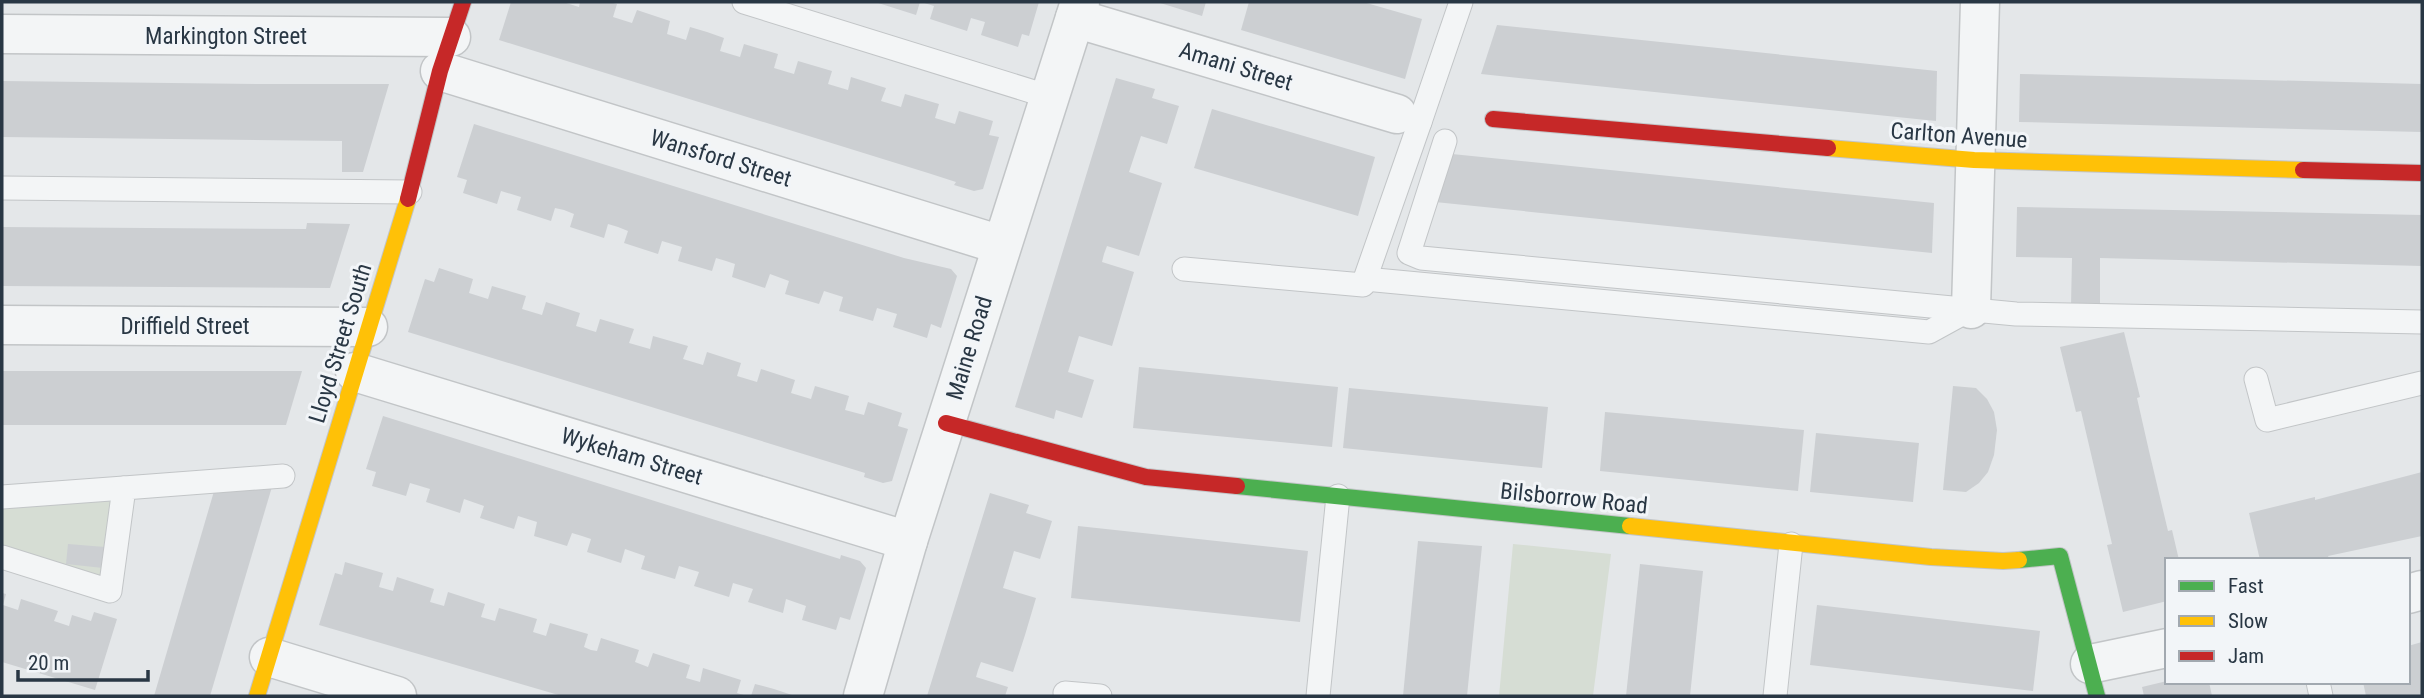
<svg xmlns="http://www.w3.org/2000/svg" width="2424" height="698" viewBox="0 0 2424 698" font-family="'Roboto Condensed',sans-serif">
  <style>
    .green { fill: #d6ddd4 }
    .building { fill: #cccfd2 }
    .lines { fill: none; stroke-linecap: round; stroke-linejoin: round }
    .lane-casing { stroke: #c2c5c7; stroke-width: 25 }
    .street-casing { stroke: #c2c5c7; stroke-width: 41 }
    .fast-casing { stroke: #c2c5c7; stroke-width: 18 }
    .slow-casing { stroke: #c2c5c7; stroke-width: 18 }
    .jam-casing { stroke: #c2c5c7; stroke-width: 18 }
    .lane { stroke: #f3f5f6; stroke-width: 23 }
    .street { stroke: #f3f5f6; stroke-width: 38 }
    .fast { stroke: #4caf50; stroke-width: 16 }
    .slow { stroke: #ffc107; stroke-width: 16 }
    .jam { stroke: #c62828; stroke-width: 16 }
    .labels { text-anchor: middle; stroke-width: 6; stroke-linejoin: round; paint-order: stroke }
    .street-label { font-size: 23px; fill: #293744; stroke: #f2f5f8 }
  </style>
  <rect width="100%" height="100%" fill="#e4e7e9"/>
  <g class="green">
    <polygon points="71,501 109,501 118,510 108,583 2,549 2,508"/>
    <polygon points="1513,544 1611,554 1593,696 1499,696"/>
  </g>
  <g class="building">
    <polygon points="511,2 563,2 579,7 580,2 609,2 617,4 613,17 632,23 637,10 670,21 667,34 686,40 690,27 707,32 724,38 720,51 740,57 744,44 778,54 774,68 794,74 798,61 832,71 828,84 848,90 851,77 886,88 881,101 901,107 905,94 939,104 935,118 955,124 959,111 993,121 989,135 999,137 983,189 974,191 954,185 956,182 928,173 499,40"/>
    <polygon points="875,2 920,2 916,15"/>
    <polygon points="921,2 1039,2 1029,36 1022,34 1018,47 981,35 985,22 971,18 967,31 930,19 934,6"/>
    <polygon points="1157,2 1206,2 1202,16"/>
    <polygon points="1249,2 1363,2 1422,19 1405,79 1241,30"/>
    <polygon points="1497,25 1937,71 1936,121 1481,74"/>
    <polygon points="2020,74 2422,84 2422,132 2019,122"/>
    <polygon points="1116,78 1155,89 1152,98 1179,106 1167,144 1141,136 1129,172 1162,183 1139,256 1107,246 1104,254 1102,262 1134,272 1112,346 1079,336 1068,372 1094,380 1082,418 1056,410 1054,419 1015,407"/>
    <polygon points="2,81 262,84 389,84 363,172 342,172 342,141 2,137"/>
    <polygon points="1212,109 1375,157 1358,216 1194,168"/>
    <polygon points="474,124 904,258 951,269 957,276 941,328 931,324 927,338 893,327 897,314 877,308 873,321 839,311 843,297 824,291 819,304 785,294 789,281 770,274 765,288 732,277 735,264 726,261 716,258 712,271 678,261 682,247 662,241 658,254 624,243 628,231 618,227 608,224 604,238 570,227 574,214 564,210 555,208 551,221 517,210 521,197 501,191 497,204 463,193 467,180 457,177"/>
    <polygon points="1452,154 1934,203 1932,253 1435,202"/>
    <polygon points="2017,207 2422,215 2422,266 2100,258 2100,307 2071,306 2072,258 2016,257"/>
    <polygon points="307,223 350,224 330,288 2,286 2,227 306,229"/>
    <polygon points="439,268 473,279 469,293 488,299 492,286 526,296 522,309 542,315 546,302 580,313 576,326 596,332 600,319 634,329 629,343 650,349 653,336 688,346 683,359 703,365 707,352 741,363 737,376 757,382 761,369 795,380 791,393 811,399 815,386 849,396 845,410 864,415 868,402 902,413 898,426 908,429 892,481 883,483 864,477 865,473 408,332 425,279 434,282"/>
    <polygon points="2124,332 2140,397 2137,398 2149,451 2168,531 2172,530 2179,560 2167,560 2167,601 2123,612 2107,545 2112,544 2106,518 2081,411 2076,412 2060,347"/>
    <polygon points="1139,367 1338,387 1332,447 1133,428"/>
    <polygon points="2,371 302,371 286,425 2,425"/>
    <polygon points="1953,386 1976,388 1987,399 1994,412 1997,430 1994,455 1988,472 1979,483 1966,492 1943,490"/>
    <polygon points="1349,388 1548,407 1542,468 1343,448"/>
    <polygon points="1605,412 1804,430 1798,491 1600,471"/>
    <polygon points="383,416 840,559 841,555 860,561 866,568 850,620 840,617 836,630 802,620 806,606 786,599 783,613 748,602 753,589 733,583 729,597 694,586 699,572 679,566 675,579 641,569 645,556 625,549 621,563 587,552 591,539 582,536 572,533 567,546 534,536 537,522 518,516 514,529 480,518 484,506 464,499 460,513 426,502 430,489 410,483 406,496 372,486 376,472 366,469"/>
    <polygon points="1816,433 1919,443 1913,502 1810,492"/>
    <polygon points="2422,472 2422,536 2328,556 2329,558 2320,560 2260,560 2249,513 2315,497 2315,500"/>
    <polygon points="274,480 210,696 154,696 217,481"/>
    <polygon points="990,493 1029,505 1026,513 1052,521 1040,559 1014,551 1003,588 1036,598 1025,635 1013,672 981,662 978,670 976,677 1008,687 1005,696 927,696"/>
    <polygon points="1078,526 1308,551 1300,622 1071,598"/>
    <polygon points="1418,541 1482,546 1467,696 1403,696"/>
    <polygon points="68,544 105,547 103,568 66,564"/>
    <polygon points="345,562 383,573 379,587 393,591 397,577 434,589 430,602 444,606 448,592 485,604 481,617 495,621 499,608 537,619 533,632 546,636 550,623 588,634 584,647 591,650 597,651 601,638 639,650 635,662 648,667 653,653 690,665 686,678 700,682 703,668 741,680 737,693 747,696 562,696 319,625 335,573 342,575"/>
    <polygon points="1640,564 1703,571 1690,696 1626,696"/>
    <polygon points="2,593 6,594 3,605 18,610 21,599 58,611 54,621 69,626 72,615 91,621 94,612 117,619 95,690 2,662"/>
    <polygon points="1817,605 2040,631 2033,691 1810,665"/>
    <polygon points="2422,642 2422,696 2366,696 2363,682 2408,682 2408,646"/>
    <polygon points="2167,681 2209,682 2212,696 2144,696 2142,687"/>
    <polygon points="755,684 774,689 795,696 751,696"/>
  </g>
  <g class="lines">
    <defs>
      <g id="lane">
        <polyline points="744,2 1050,97"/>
        <polyline points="1397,114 1420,122 1365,279 1929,332 1971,309"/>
        <polyline points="1420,122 1461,2"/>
        <polyline points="1445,141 1409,253 1421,258 2016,314 2422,322"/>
        <polyline points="2,188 410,192"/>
        <polyline points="1184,269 1363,285 1365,279"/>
        <polyline points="2256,379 2267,420 2422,383"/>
        <polyline points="2,497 124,488"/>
        <polyline points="2,557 110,591 124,488 283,476"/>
        <polyline points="2318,682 2321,696"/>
        <polyline points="1065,693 1100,696"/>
        <polyline points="1318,696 1338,496"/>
        <polyline points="1775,696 1791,544"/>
      </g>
      <g id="street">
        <polyline points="1075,18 1397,114"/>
        <polyline points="2,34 451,37"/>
        <polyline points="440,71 1001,245"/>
        <polyline points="1971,309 1980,2"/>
        <polyline points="2,325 368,327"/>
        <polyline points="355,372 908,541"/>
        <polyline points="2408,594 2422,590"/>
        <polyline points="269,657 397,696"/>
        <polyline points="2090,664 2167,648"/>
        <polyline points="863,696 908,541 1080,2"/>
      </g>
      <g id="fast">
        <polyline points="1237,486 1630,526"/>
        <polyline points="2019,560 2060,556 2097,696"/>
      </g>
      <g id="slow">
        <polyline points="1828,148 1974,160 2303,170"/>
        <polyline points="1630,526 1931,557 2003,561 2019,560"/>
        <polyline points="257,696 408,199"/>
      </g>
      <g id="jam">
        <polyline points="1493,119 1828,148"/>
        <polyline points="2303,170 2422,173"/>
        <polyline points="408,199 440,71 463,2"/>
        <polyline points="946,423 1146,477 1237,486"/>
      </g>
    </defs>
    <use href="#lane" class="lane-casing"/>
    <use href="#street" class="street-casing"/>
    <use href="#fast" class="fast-casing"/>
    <use href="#slow" class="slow-casing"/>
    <use href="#jam" class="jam-casing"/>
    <use href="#lane" class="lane"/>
    <use href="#street" class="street"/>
    <use href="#fast" class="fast"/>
    <use href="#slow" class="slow"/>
    <use href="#jam" class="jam"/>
  </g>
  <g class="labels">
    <g class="street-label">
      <text x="226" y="44">Markington Street</text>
      <text transform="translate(1236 66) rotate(17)" y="8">Amani Street</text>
      <text transform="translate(1959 135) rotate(4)" y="8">Carlton Avenue</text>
      <text transform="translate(721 158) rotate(17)" y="8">Wansford Street</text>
      <text x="185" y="334">Driffield Street</text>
      <text transform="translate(340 343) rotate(-73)" y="8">Lloyd Street South</text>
      <text transform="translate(969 348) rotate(-73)" y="8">Maine Road</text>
      <text transform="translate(632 456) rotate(17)" y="8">Wykeham Street</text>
      <text transform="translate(1574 498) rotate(6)" y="8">Bilsborrow Road</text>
    </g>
  </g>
  <rect width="2424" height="698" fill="none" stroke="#293744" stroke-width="7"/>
  <rect x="2165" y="558" width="245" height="126" fill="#f2f5f8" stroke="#a2a9b0" stroke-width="2"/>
  <rect x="2179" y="581" width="35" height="10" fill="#4caf50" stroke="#a2a9b0" stroke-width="2"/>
  <text x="2228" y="593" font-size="21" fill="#293744">Fast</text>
  <rect x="2179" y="616" width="35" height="10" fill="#ffc107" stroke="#a2a9b0" stroke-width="2"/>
  <text x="2228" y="628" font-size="21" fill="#293744">Slow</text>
  <rect x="2179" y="651" width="35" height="10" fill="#c62828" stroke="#a2a9b0" stroke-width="2"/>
  <text x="2228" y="663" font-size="21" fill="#293744">Jam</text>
  <path d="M18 670v10h130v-10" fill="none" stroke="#293744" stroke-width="3.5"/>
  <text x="28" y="670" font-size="21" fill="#293744" stroke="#f2f5f8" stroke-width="5" paint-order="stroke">20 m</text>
</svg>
